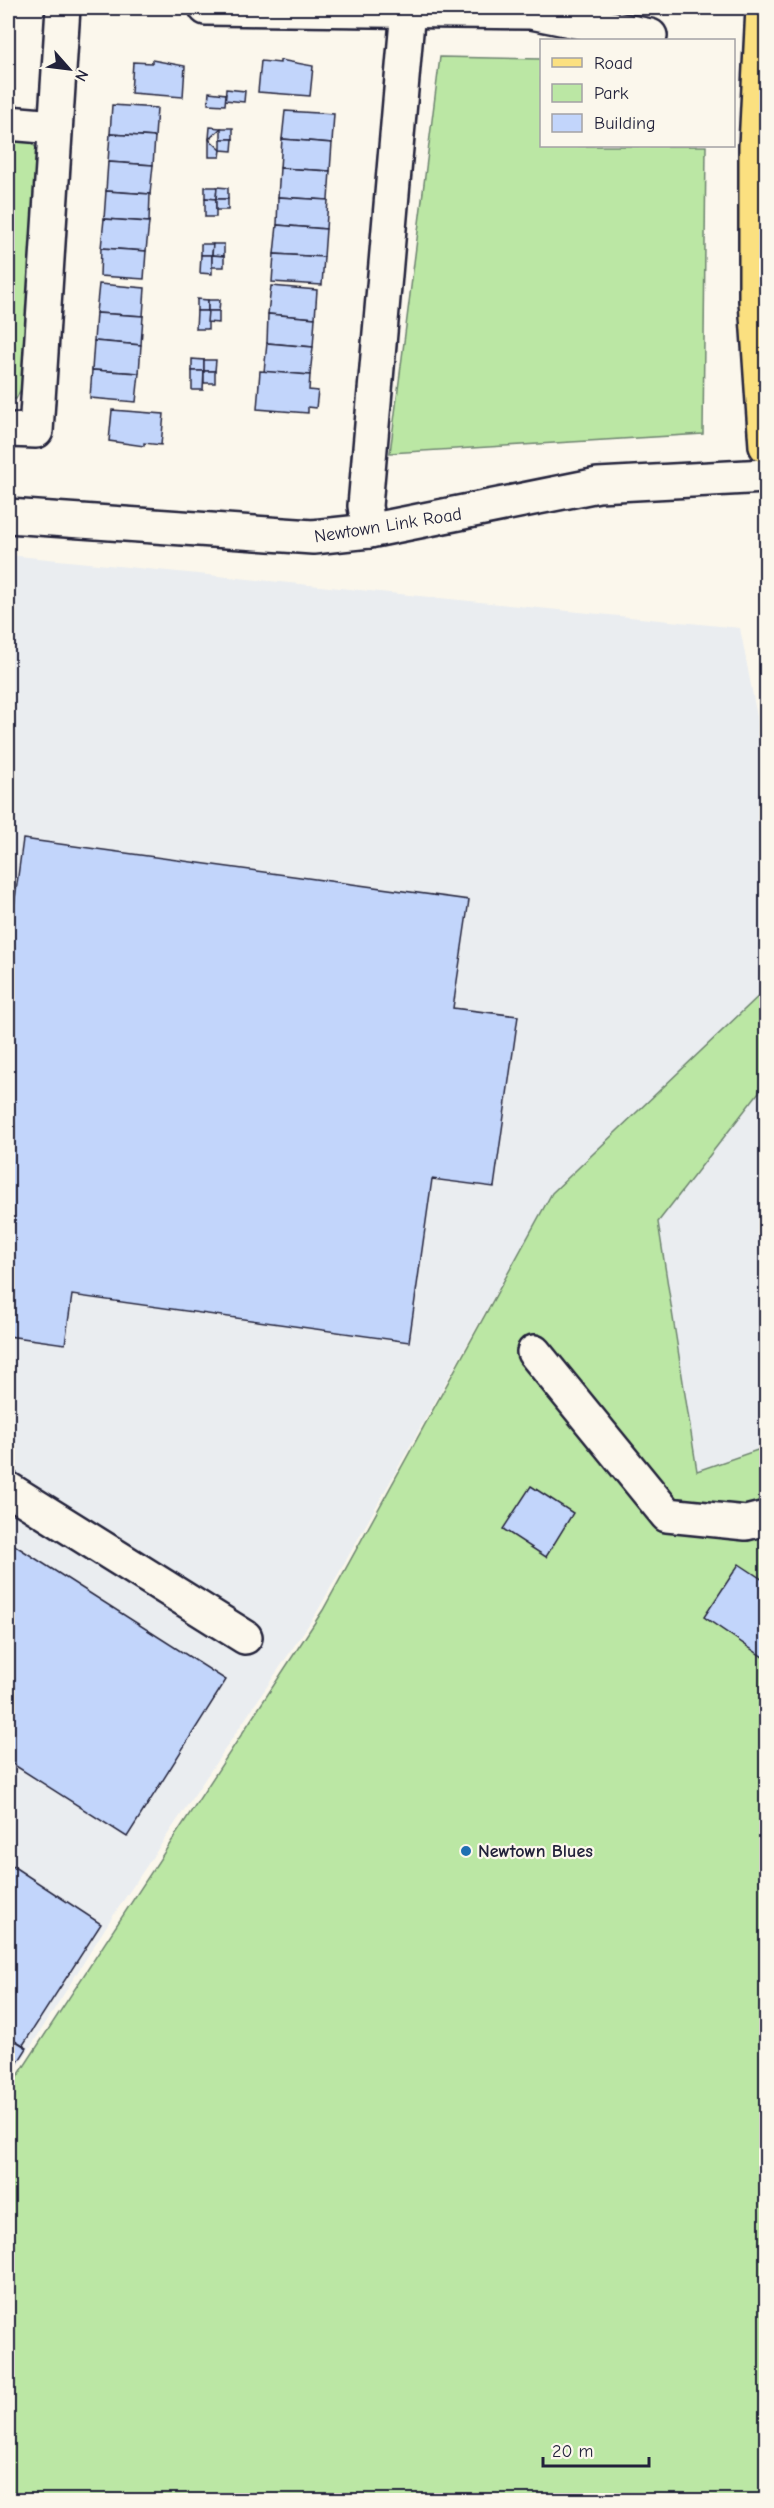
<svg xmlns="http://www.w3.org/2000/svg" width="774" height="2508" viewBox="0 0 774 2508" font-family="'Comic Neue',sans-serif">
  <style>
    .built { fill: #eaedf0 }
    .green { fill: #bbe7a4; stroke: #6e8470; stroke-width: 1.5 }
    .building { fill: #c2d5fb; stroke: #22223b; stroke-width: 1.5 }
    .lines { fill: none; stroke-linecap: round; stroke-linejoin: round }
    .minor-casing { stroke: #22223b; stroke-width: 38 }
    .major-casing { stroke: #22223b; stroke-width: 38 }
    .minor { stroke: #fbf7ec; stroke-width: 33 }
    .major { stroke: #fbe080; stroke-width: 33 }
    .poi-dot { fill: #1f6fb2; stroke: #fbf7ec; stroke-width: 2 }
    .labels { text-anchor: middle; stroke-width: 4.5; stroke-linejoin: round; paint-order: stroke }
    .street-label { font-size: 18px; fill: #22223b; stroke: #fbf7ec }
    .poi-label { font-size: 18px; font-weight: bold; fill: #22223b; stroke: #fbf7ec; text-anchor: start }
  </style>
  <rect width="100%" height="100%" fill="#fbf7ec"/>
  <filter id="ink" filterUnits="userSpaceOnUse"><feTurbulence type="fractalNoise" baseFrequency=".0167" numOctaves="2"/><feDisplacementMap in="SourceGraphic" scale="12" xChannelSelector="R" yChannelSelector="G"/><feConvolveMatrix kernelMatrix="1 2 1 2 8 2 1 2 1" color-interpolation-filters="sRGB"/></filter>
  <g filter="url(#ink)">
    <g class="built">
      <polygon points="8,555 740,628 766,764 766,989 552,1193 317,1612 109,1922 8,2083"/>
      <polygon points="766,1083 766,1447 697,1471 658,1221"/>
    </g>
    <g class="green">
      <polygon points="440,57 541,59 542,146 706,146 703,434 390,453"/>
      <polygon points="8,137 26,137 40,152 24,383 16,399 8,399"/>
      <polygon points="766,989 766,1083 658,1222 697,1471 766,1447 766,2500 8,2500 8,2091 323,1610 552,1193"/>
    </g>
    <g class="building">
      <polygon points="152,60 185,66 183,97 131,93 133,62 152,63"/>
      <polygon points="280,60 313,66 310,96 258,92 261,61 280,63"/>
      <polygon points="226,89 245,91 244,102 225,100"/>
      <polygon points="209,92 226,94 225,105 208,104"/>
      <polygon points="112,105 157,108 155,137 110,134"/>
      <polygon points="285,111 334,114 332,143 282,139"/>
      <polygon points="210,127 221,128 209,139"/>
      <rect x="221" y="128" width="12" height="11"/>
      <polygon points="110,134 155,137 153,165 108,162"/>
      <polygon points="209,139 221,150 220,157 209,157"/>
      <polygon points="221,139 233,139 232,151 221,150"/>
      <polygon points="282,139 332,143 330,171 280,168"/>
      <polygon points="108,162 153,165 150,194 106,191"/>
      <polygon points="280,168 330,171 328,200 278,197"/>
      <polygon points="205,187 217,187 216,199 205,198"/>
      <polygon points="217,187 228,188 228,199 216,199"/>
      <polygon points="106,191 150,194 149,222 104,219"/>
      <polygon points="278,197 328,200 326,229 277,225"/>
      <polygon points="205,198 216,199 216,217 205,217"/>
      <rect x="216" y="199" width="12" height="11"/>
      <polygon points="104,219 149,222 146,251 101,248"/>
      <polygon points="277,225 326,229 324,257 274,254"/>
      <polygon points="201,244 213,244 212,255 201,255"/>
      <polygon points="213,244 224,244 224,256 212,255"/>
      <polygon points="101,248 146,251 144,279 100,276"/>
      <polygon points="274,254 324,257 322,285 272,282"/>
      <polygon points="201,255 212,255 212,274 200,273"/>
      <polygon points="212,255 224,256 224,267 212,267"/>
      <polygon points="99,284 145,288 143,316 96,313"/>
      <polygon points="271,286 317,290 315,318 268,314"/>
      <polygon points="197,299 208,300 208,311 197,311"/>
      <polygon points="208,300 220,300 219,311 208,311"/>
      <polygon points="197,311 208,311 208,329 196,329"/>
      <polygon points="208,311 219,311 219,323 207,322"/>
      <polygon points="96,313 143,316 141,345 94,341"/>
      <polygon points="268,314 315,318 313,347 267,343"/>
      <polygon points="94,341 141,345 139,373 92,370"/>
      <polygon points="267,343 313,347 310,375 264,372"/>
      <polygon points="192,359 204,360 204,371 192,371"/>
      <polygon points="204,360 216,360 215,371 204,371"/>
      <polygon points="92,370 139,373 136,402 90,398"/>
      <polygon points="192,371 204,371 203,390 192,390"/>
      <rect x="204" y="371" width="11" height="12"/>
      <polygon points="260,371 310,375 309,390 318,391 316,408 308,407 308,413 257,409"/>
      <polygon points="112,410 164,414 161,445 144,443 144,446 109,441"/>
      <polygon points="23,839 469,900 453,1008 518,1016 494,1187 432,1179 409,1342 72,1295 65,1344 8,1336 8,951"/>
      <polygon points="531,1486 573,1513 546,1557 503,1529"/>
      <polygon points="8,1541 226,1680 127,1837 8,1761"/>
      <polygon points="739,1564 766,1582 766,1659 704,1617"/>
      <polygon points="8,1863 101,1924 23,2045 8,2036"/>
      <polygon points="8,2036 27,2048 8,2078"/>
    </g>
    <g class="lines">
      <defs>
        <g id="minor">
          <polyline points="206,8 531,12 650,36"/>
          <polyline points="8,123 55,127"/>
          <polyline points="8,430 36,431 63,8"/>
          <polyline points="8,516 313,537 369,531 598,485 766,476"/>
          <polyline points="369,531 365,506 408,9"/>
          <polyline points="534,1352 667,1515 746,1523 766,1518"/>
          <polyline points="8,1489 245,1637"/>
        </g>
        <polyline id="major" points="763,8 756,146 756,301 766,446"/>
      </defs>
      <use href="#minor" class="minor-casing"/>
      <use href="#major" class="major-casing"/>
      <use href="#minor" class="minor"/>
      <use href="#major" class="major"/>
    </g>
  </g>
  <circle class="poi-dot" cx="466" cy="1851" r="6"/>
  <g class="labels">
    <g class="street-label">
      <text transform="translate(388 525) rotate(-9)" y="6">Newtown Link Road</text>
    </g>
    <g class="poi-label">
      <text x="478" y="1857">Newtown Blues</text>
    </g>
  </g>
  <rect width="774" height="2508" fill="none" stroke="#fbf7ec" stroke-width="30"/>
  <rect x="15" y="15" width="744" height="2478" fill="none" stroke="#22223b" stroke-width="2" filter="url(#ink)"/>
  <rect x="540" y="39" width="195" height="108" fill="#fbf7ec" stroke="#a4a2a5" stroke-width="1.5"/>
  <rect x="552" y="58" width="30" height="9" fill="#fbe080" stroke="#a4a2a5" stroke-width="1.5"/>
  <text x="594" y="69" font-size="18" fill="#22223b">Road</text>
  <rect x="552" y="84" width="30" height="18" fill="#bbe7a4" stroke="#a4a2a5" stroke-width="1.5"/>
  <text x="594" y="99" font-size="18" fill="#22223b">Park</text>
  <rect x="552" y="114" width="30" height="18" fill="#c2d5fb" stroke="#a4a2a5" stroke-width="1.5"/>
  <text x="594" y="129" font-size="18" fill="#22223b">Building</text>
  <g transform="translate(69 69) rotate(118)" stroke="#fbf7ec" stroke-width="4.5" paint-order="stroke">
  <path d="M0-4.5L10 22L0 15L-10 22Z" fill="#22223b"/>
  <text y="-9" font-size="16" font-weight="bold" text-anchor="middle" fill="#22223b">N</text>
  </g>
  <path d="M543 2457v9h106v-9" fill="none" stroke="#22223b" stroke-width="3"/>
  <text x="552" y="2457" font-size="18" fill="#22223b" stroke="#fbf7ec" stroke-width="4.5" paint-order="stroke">20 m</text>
</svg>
